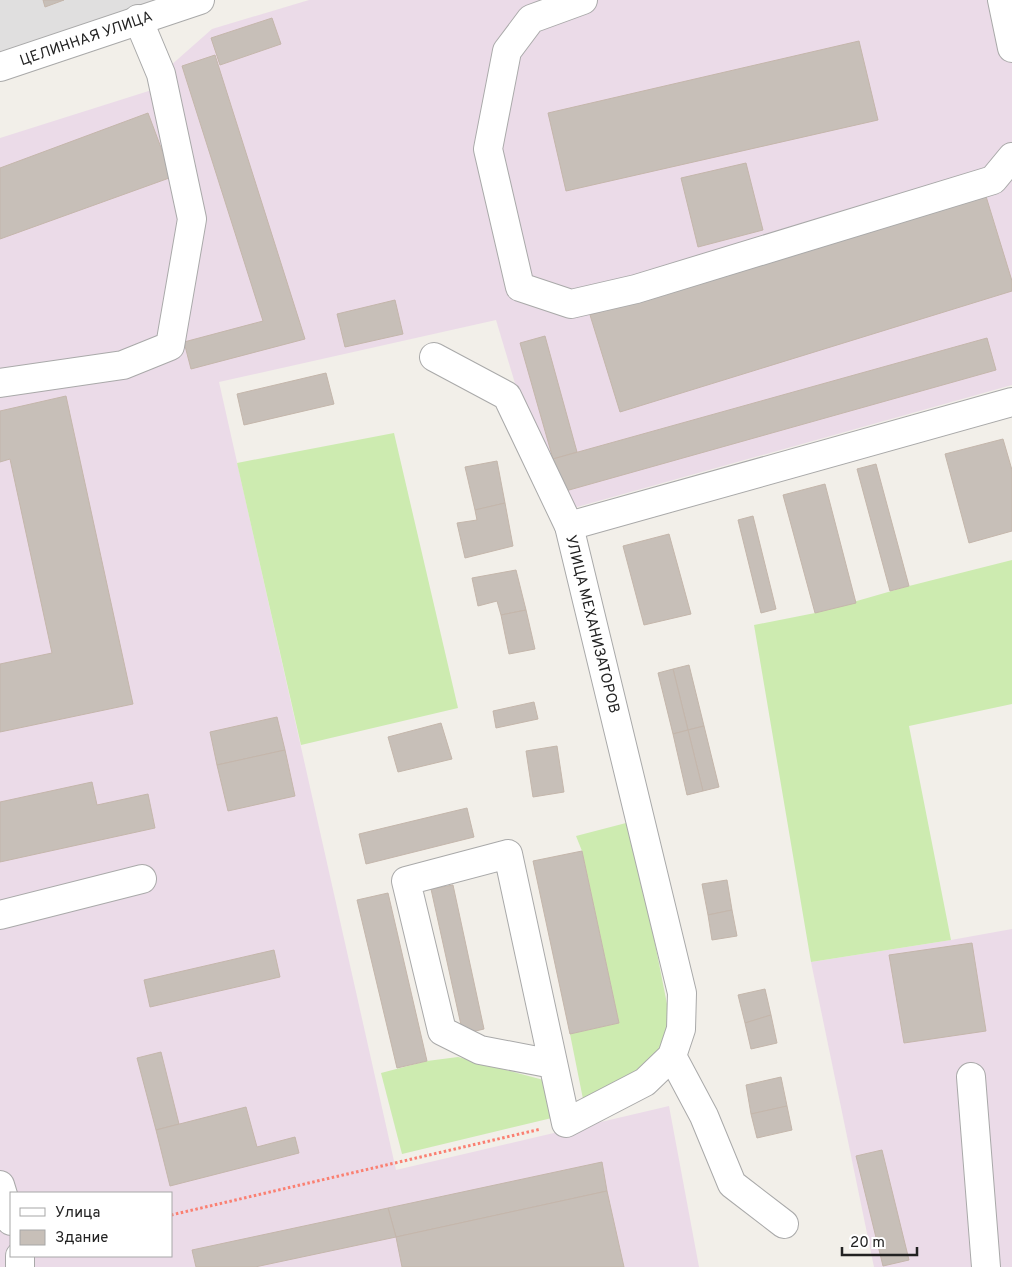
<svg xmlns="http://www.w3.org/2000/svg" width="1012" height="1267" viewBox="0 0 1012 1267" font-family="Overpass,sans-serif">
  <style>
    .residential { fill: #e0dfdf }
    .industrial { fill: #ebdbe8; fill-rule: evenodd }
    .grass { fill: #cdebb0 }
    .building { fill: #c7bfb8; stroke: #c4b6ab }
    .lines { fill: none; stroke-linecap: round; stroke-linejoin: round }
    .minor-casing { stroke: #a9a9a9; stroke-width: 30 }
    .path { stroke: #fa8072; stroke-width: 3; stroke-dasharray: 2.5 2.5; stroke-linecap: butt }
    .minor { stroke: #fff; stroke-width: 28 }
    .labels { text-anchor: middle; stroke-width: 5; stroke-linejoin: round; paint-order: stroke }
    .street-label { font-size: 15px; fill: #222; stroke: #fff }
  </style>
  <rect width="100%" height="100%" fill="#f2efe9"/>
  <polygon class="residential" points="0,0 154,0 0,54"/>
  <g class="industrial">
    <path d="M309,0H1012V385L570,509L531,437L496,320L219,382L396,1170L669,1106L699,1267H0V138L155,89L161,74L212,29ZM11,1193H171V1256H11Z"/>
    <polygon points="1012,929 1012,1267 874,1267 811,962 951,940"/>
  </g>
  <g class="grass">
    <polygon points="394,433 458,708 301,745 237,463"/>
    <polygon points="1012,560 1012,704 909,726 951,940 811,962 754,625 815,613 909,586"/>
    <polygon points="626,823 643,883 670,1019 660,1054 636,1075 583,1099 570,1034 619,1023 582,851 576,836"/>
    <polygon points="458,1057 551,1082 556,1117 402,1154 381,1073 427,1061"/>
  </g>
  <g class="building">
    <polygon points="43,0 64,0 45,7"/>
    <polygon points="272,18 281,44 220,65 211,38"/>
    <polygon points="859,41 878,120 566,191 548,113"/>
    <polygon points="215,55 305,339 191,369 184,342 263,321 182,66"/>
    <polygon points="148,113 172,177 0,239 0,168"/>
    <polygon points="746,163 763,230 698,247 681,178"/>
    <polygon points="985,193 1012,281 1012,291 620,412 590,315"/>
    <polygon points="395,300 403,334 345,347 337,314"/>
    <polygon points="545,336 577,452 553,459 520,343"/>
    <polygon points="987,338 996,370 562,492 553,459"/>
    <polygon points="326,373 334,404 244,425 237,394"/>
    <polygon points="66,396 133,704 0,732 0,664 52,653 10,459 0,462 0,411"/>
    <polygon points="1003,439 1012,470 1012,531 969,543 945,454"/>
    <polygon points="497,461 505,503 475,510 465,467"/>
    <polygon points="876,464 909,586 890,591 857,469"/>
    <polygon points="825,484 856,603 815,613 783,495"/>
    <polygon points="505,503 513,546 465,558 457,523 477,520 475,510"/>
    <polygon points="753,516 776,609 761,613 738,520"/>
    <polygon points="669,534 691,614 644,625 623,546"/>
    <polygon points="516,570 526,610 501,615 497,601 478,606 472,578"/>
    <polygon points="526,610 535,649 509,654 501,615"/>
    <polygon points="689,665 704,726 688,730 673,669"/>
    <polygon points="673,669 688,730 673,734 658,673"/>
    <polygon points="534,702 538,719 496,728 493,711"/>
    <polygon points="277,717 285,750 217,765 210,732"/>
    <polygon points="441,723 452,759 398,772 388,737"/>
    <polygon points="704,726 719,787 703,791 688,730"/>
    <polygon points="688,730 703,791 687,795 673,734"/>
    <polygon points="557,746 564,792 533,797 526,751"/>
    <polygon points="285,750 295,796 228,811 217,765"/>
    <polygon points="92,782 97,805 148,794 155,828 0,862 0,802"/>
    <polygon points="467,808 474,837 366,864 359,834"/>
    <polygon points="582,851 619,1023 570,1034 533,861"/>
    <polygon points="727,880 732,910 708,915 702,884"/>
    <polygon points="453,885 484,1029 463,1034 431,889"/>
    <polygon points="388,893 427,1061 397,1068 357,900"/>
    <polygon points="732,910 737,936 712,940 708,915"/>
    <polygon points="972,943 986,1031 904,1043 889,955"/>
    <polygon points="274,950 280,977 150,1007 144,980"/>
    <polygon points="765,989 771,1015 745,1023 738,995"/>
    <polygon points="771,1015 777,1043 751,1049 745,1023"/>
    <polygon points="161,1052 179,1124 156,1130 137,1058"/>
    <polygon points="781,1077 787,1106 751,1114 746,1085"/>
    <polygon points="787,1106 792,1130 757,1138 751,1114"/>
    <polygon points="246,1107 257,1147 295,1137 299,1153 170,1186 156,1130"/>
    <polygon points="882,1150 909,1260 883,1266 856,1156"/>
    <polygon points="602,1162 607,1191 396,1237 388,1208"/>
    <polygon points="607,1191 624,1267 402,1267 396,1237"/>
    <polygon points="388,1208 396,1237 255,1267 196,1267 192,1250"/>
  </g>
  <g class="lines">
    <defs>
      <g id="minor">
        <polyline points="583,0 531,19 507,51 488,149 520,287 571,304 636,289 993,180 1012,157"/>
        <polyline points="1002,0 1012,48"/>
        <polyline points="0,67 200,0"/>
        <polyline points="434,357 507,396 569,526 682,993 681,1029 672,1056 645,1082 566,1123 508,854 406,881 442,1031 480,1050 553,1064"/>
        <polyline points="0,383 123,365 170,346 192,219 161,74 138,19"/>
        <polyline points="569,526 1012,402"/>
        <polyline points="0,915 142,879"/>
        <polyline points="672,1056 704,1116 732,1184 784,1224"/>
        <polyline points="971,1077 986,1267"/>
        <polyline points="0,1185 11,1221"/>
        <polyline points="20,1267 20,1256"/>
      </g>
    </defs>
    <use href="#minor" class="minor-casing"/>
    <polyline class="path" points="171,1215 541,1129"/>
    <use href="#minor" class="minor"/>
  </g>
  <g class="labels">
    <g class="street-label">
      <text transform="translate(86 38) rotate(-19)" y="5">ЦЕЛИННАЯ УЛИЦА</text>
      <text transform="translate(593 624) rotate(76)" y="5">УЛИЦА МЕХАНИЗАТОРОВ</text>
    </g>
  </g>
  <rect x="10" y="1192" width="162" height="65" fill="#ffffff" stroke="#a7a7a7"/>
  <rect x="20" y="1208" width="25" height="8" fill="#ffffff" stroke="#a7a7a7"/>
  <text x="55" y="1217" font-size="15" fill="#222222">Улица</text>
  <rect x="20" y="1230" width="25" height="15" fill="#c7bfb8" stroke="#a7a7a7"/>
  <text x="55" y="1242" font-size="15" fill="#222222">Здание</text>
  <path d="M842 1247v8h75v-8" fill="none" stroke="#222222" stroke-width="2.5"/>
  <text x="850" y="1247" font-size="15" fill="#222222" stroke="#ffffff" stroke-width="4" paint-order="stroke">20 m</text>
</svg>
